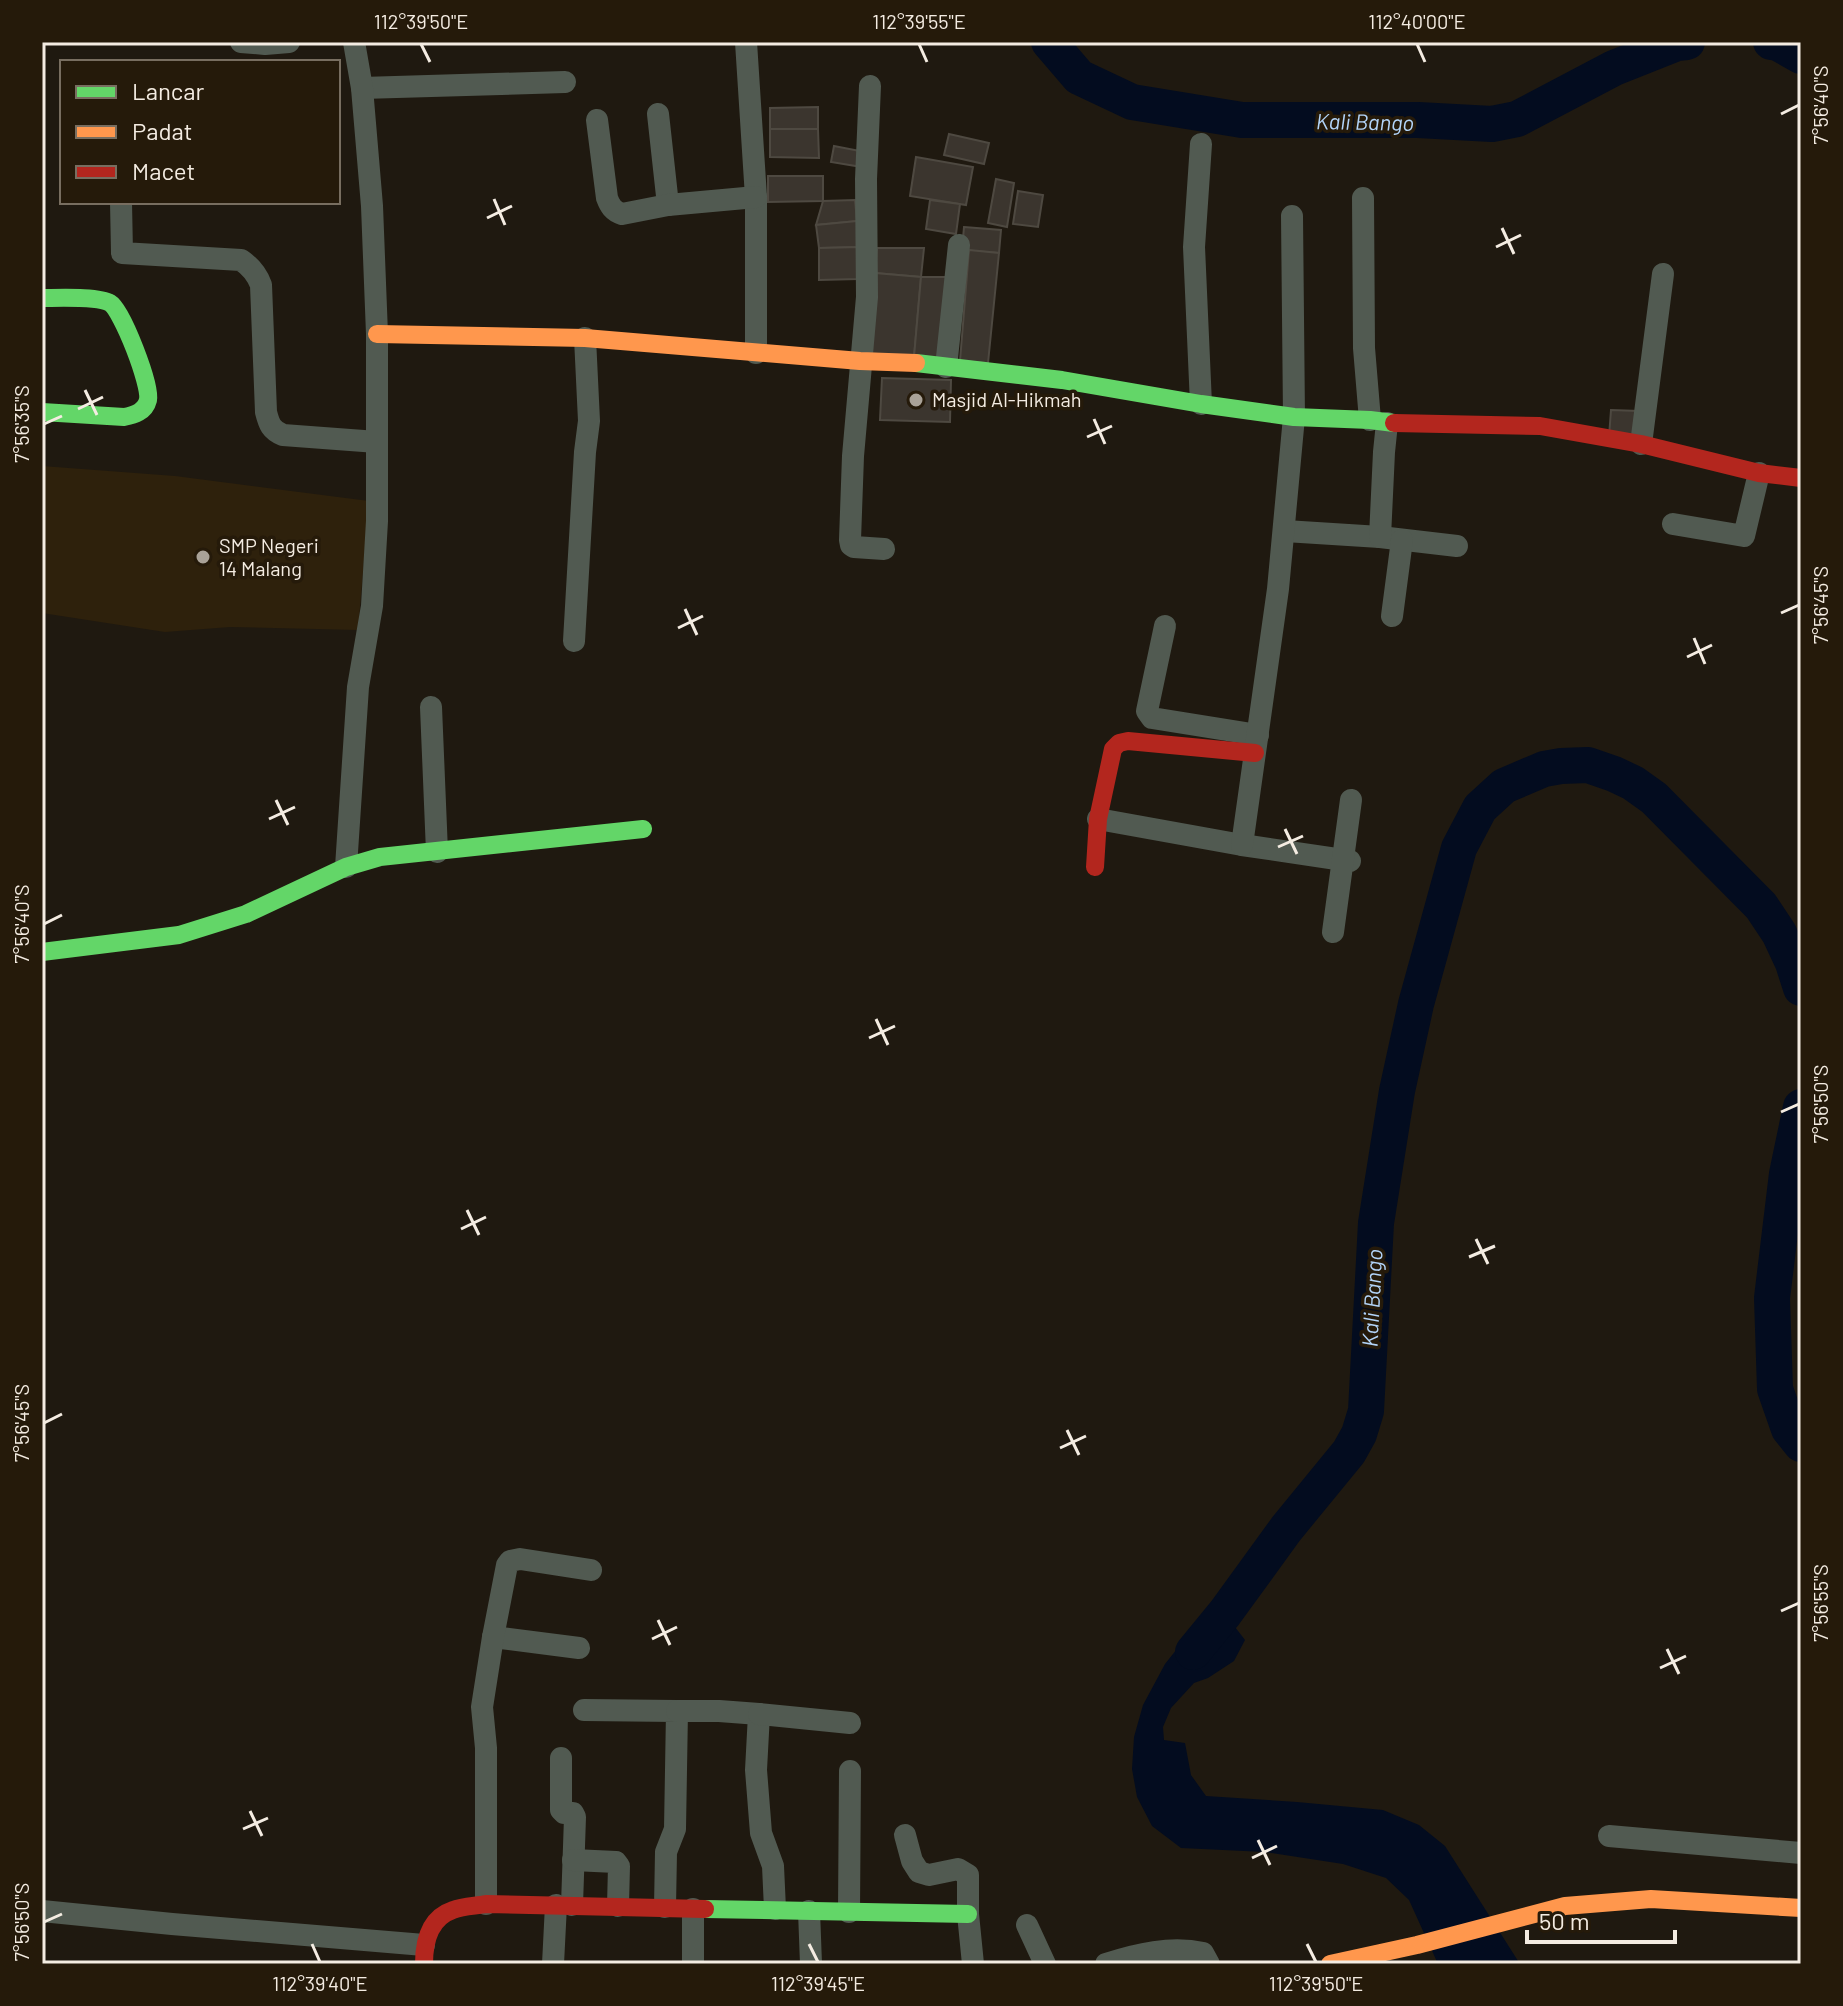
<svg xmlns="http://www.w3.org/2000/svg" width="1843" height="2006" viewBox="0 0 1843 2006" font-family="Barlow,sans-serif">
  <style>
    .built { fill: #2e210c }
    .water { fill: #030c1f }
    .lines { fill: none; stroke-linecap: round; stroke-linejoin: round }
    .river { stroke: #030c1f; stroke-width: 36 }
    .building { fill: #3b352e; stroke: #4e4941; stroke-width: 2 }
    .street { stroke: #515a51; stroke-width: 22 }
    .fast { stroke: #63d668; stroke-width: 18 }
    .slow { stroke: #ff974d; stroke-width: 18 }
    .jam { stroke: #b3261e; stroke-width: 18 }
    .ticks { fill: none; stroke: #f4ece2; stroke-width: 3 }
    .poi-dot { fill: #a9a298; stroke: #251a0a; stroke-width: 3 }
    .labels { text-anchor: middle; stroke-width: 7; stroke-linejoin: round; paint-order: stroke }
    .poi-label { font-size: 20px; fill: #f4ece2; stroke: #251a0a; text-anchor: start }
    .water-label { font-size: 22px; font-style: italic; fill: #b3d5fa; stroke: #251a0a }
    .neatline { fill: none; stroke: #f4ece2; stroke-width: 3 }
    .ticks-label { font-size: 20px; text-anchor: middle; fill: #f4ece2 }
  </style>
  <rect width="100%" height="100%" fill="#1f1910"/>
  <polygon class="built" points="42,466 175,476 369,501 358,630 230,627 165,632 42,613"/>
  <polygon class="water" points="1215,1601 1245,1640 1234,1661 1208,1678 1194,1683 1171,1708 1163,1727 1164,1740 1185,1743 1191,1775 1206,1796 1297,1802 1383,1810 1419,1825 1445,1846 1520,1964 1438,1964 1409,1900 1386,1878 1343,1864 1265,1852 1181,1848 1152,1826 1137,1797 1132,1769 1134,1737 1143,1705 1165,1664"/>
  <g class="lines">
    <g class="river">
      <polyline points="1049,42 1079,77 1132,102 1242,120 1418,120 1492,124 1517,119 1614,68 1677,43 1687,42"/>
      <polyline points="1771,42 1778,43 1801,56"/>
      <polyline points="1801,1107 1787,1174 1772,1298 1775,1389 1789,1429 1801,1444"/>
      <polyline points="1193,1652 1225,1613 1286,1529 1349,1452 1359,1434 1366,1411 1376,1223 1397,1091 1416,1004 1459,848 1480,808 1504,786 1544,769 1561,766 1588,765 1614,774 1633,783 1654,798 1761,906 1779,933 1793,963 1801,988"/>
    </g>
  </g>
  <g class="building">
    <polygon points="818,107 818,129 770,129 770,108"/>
    <polygon points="770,129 818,129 819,158 770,157"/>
    <polygon points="949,134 989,143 984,164 944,155"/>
    <polygon points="834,146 865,152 862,167 831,162"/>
    <polygon points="916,157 973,167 966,205 910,196"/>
    <polygon points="768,176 823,176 823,201 768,202"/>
    <polygon points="996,179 1014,183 1007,227 988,223"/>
    <polygon points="1018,191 1043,195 1038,227 1013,224"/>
    <polygon points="855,200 857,221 816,225 823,201"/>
    <polygon points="930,200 960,204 956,234 926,229"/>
    <polygon points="857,221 860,247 819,248 816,225"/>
    <polygon points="964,227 1001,230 999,253 962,250"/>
    <polygon points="860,247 858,279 819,280 819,248"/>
    <polygon points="877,248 924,248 921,277 875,273"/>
    <polygon points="969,250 999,253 988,363 960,361"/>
    <polygon points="875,273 921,277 914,357 867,353"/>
    <polygon points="921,277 950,277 942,361 914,357"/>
    <polygon points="882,378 951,380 950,422 880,420"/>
    <polygon points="1611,410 1639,411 1637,438 1609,437"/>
  </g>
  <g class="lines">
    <g class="street">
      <polyline points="241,42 265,44 289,42"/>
      <polyline points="746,42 756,197 756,353"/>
      <polyline points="870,86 866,179 867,297 853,456 850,540 851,545 854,547 884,549"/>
      <polyline points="362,88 565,82"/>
      <polyline points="658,114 668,205"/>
      <path d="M597,120L607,198C610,206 613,211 622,214L668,205L756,197"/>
      <polyline points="1363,198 1364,348 1370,420"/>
      <path d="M121,202L122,253L241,260C250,266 257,274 261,285L266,412C269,424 271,430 283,435L377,442"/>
      <polyline points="946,367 959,245"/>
      <polyline points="1201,404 1194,247 1201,144"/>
      <polyline points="1641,444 1663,274"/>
      <polyline points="1673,524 1744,536 1759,473"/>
      <polyline points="1285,531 1380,537 1457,546"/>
      <polyline points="1380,537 1384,452 1387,423"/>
      <polyline points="1392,616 1402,540"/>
      <polyline points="1165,626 1147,711 1152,718 1258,735"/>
      <polyline points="574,641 585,452 589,421 585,338"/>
      <polyline points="431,707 437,852"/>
      <polyline points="1098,819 1242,845 1350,861"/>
      <polyline points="1242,845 1278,589 1294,417 1292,216"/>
      <polyline points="346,867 358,687 372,606 377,521 377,334 372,206 362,88 354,42"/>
      <polyline points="1333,932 1351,800"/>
      <polyline points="493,1637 579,1648"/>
      <polyline points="584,1710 677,1711 675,1829 666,1852 665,1907"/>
      <polyline points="677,1711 719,1711 759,1714 756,1770 761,1833 773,1866 775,1909"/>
      <polyline points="759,1714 850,1723"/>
      <polyline points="561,1758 561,1810 564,1813 573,1813 575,1817 572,1905"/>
      <polyline points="905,1835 912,1861 919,1872 929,1875 958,1869 968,1875 968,1914 973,1964"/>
      <polyline points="1609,1836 1801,1853"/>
      <polyline points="573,1860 616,1862 619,1866 618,1906"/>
      <polyline points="486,1904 486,1748 482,1707 493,1637 507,1565 510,1561 520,1559 591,1570"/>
      <polyline points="42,1911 172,1924 424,1945"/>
      <polyline points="809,1911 811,1964"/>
      <polyline points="849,1912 850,1771"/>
      <polyline points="1027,1925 1045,1964"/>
      <polyline points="553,1964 556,1905"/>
      <polyline points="693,1964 693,1909"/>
      <path d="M1106,1964C1137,1954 1171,1946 1203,1953L1209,1964"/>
    </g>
    <g class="fast">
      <path d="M42,298C57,298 99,296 110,303C122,310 151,385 148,400C145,412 134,415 124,417L42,412"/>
      <polyline points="916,363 1062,380 1201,404 1294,417 1370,420 1394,423"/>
      <polyline points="42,952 179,935 246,914 346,867 380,857 643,829"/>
      <polyline points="705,1909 968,1914"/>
    </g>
    <g class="slow">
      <polyline points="377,334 585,338 860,361 916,363"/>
      <polyline points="1330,1964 1417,1945 1565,1906 1651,1899 1801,1908"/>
    </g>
    <g class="jam">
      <polyline points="1394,423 1540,426 1641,444 1759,473 1801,478"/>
      <polyline points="1095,867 1098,819 1113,749 1119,743 1128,741 1255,753"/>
      <path d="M424,1964C424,1942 429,1918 453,1910C463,1906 476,1906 486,1904L705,1909"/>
    </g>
  </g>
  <path class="ticks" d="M421,44L430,62M919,44L927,62M1417,44L1425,62M1781,114L1799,105M494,199L505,225M487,218L512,206M1502,228L1514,254M1496,247L1521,235M85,390L97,415M78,409L103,397M1094,419L1105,444M44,424L62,416M1087,437L1112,426M685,609L697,635M1781,613L1799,605M678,628L703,616M1694,638L1705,664M1687,657L1712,645M276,800L288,825M269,819L295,807M1285,829L1297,854M1278,847L1303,836M44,924L62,915M876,1019L888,1045M869,1038L895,1026M1781,1112L1799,1104M467,1210L479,1235M461,1229L486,1217M1476,1239L1488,1264M1469,1257L1495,1246M44,1423L62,1414M1067,1430L1079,1455M1060,1448L1086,1436M1781,1611L1799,1603M658,1620L670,1645M652,1639L677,1627M1667,1649L1679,1674M1660,1668L1686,1656M250,1811L262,1836M243,1829L268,1818M1258,1840L1270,1865M1252,1858L1277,1846M44,1922L62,1914M312,1944L320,1962M809,1944L818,1962M1307,1944L1316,1962"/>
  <g class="poi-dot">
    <circle cx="916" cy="400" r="8"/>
    <circle cx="203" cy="557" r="8"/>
  </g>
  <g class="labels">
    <g class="poi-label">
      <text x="932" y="407">Masjid Al-Hikmah</text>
      <text x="219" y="553">SMP Negeri<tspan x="219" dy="23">14 Malang</tspan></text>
    </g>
    <g class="water-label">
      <text transform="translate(1365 122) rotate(1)" y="8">Kali Bango</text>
      <text transform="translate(1372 1298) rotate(-87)" y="8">Kali Bango</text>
    </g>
  </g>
  <rect width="1843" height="2006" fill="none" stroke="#251a0a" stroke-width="88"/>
  <rect x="60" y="60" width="280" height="144" fill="#251a0a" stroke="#786e60" stroke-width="2"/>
  <rect x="76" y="86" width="40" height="12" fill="#63d668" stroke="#786e60" stroke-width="2"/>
  <text x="132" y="100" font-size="24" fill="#f4ece2">Lancar</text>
  <rect x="76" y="126" width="40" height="12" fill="#ff974d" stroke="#786e60" stroke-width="2"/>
  <text x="132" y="140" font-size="24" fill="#f4ece2">Padat</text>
  <rect x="76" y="166" width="40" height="12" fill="#b3261e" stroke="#786e60" stroke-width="2"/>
  <text x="132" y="180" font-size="24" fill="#f4ece2">Macet</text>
  <path d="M1527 1930v12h148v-12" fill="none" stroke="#f4ece2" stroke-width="4"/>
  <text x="1539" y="1930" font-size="24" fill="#f4ece2" stroke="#251a0a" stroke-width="6" paint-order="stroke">50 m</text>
  <rect x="44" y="44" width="1755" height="1918" class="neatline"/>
  <g class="ticks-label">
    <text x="421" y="29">112°39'50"E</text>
    <text x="919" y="29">112°39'55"E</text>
    <text x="1417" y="29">112°40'00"E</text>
    <text transform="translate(1821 105) rotate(-90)" y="7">7°56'40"S</text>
    <text transform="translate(22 424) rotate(-90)" y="7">7°56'35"S</text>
    <text transform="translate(1821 605) rotate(-90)" y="7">7°56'45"S</text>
    <text transform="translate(22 924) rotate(-90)" y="7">7°56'40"S</text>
    <text transform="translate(1821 1104) rotate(-90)" y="7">7°56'50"S</text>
    <text transform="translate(22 1423) rotate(-90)" y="7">7°56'45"S</text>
    <text transform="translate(1821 1603) rotate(-90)" y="7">7°56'55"S</text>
    <text transform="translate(22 1922) rotate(-90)" y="7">7°56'50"S</text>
    <text x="320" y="1991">112°39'40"E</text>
    <text x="818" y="1991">112°39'45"E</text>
    <text x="1316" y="1991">112°39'50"E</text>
  </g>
</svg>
